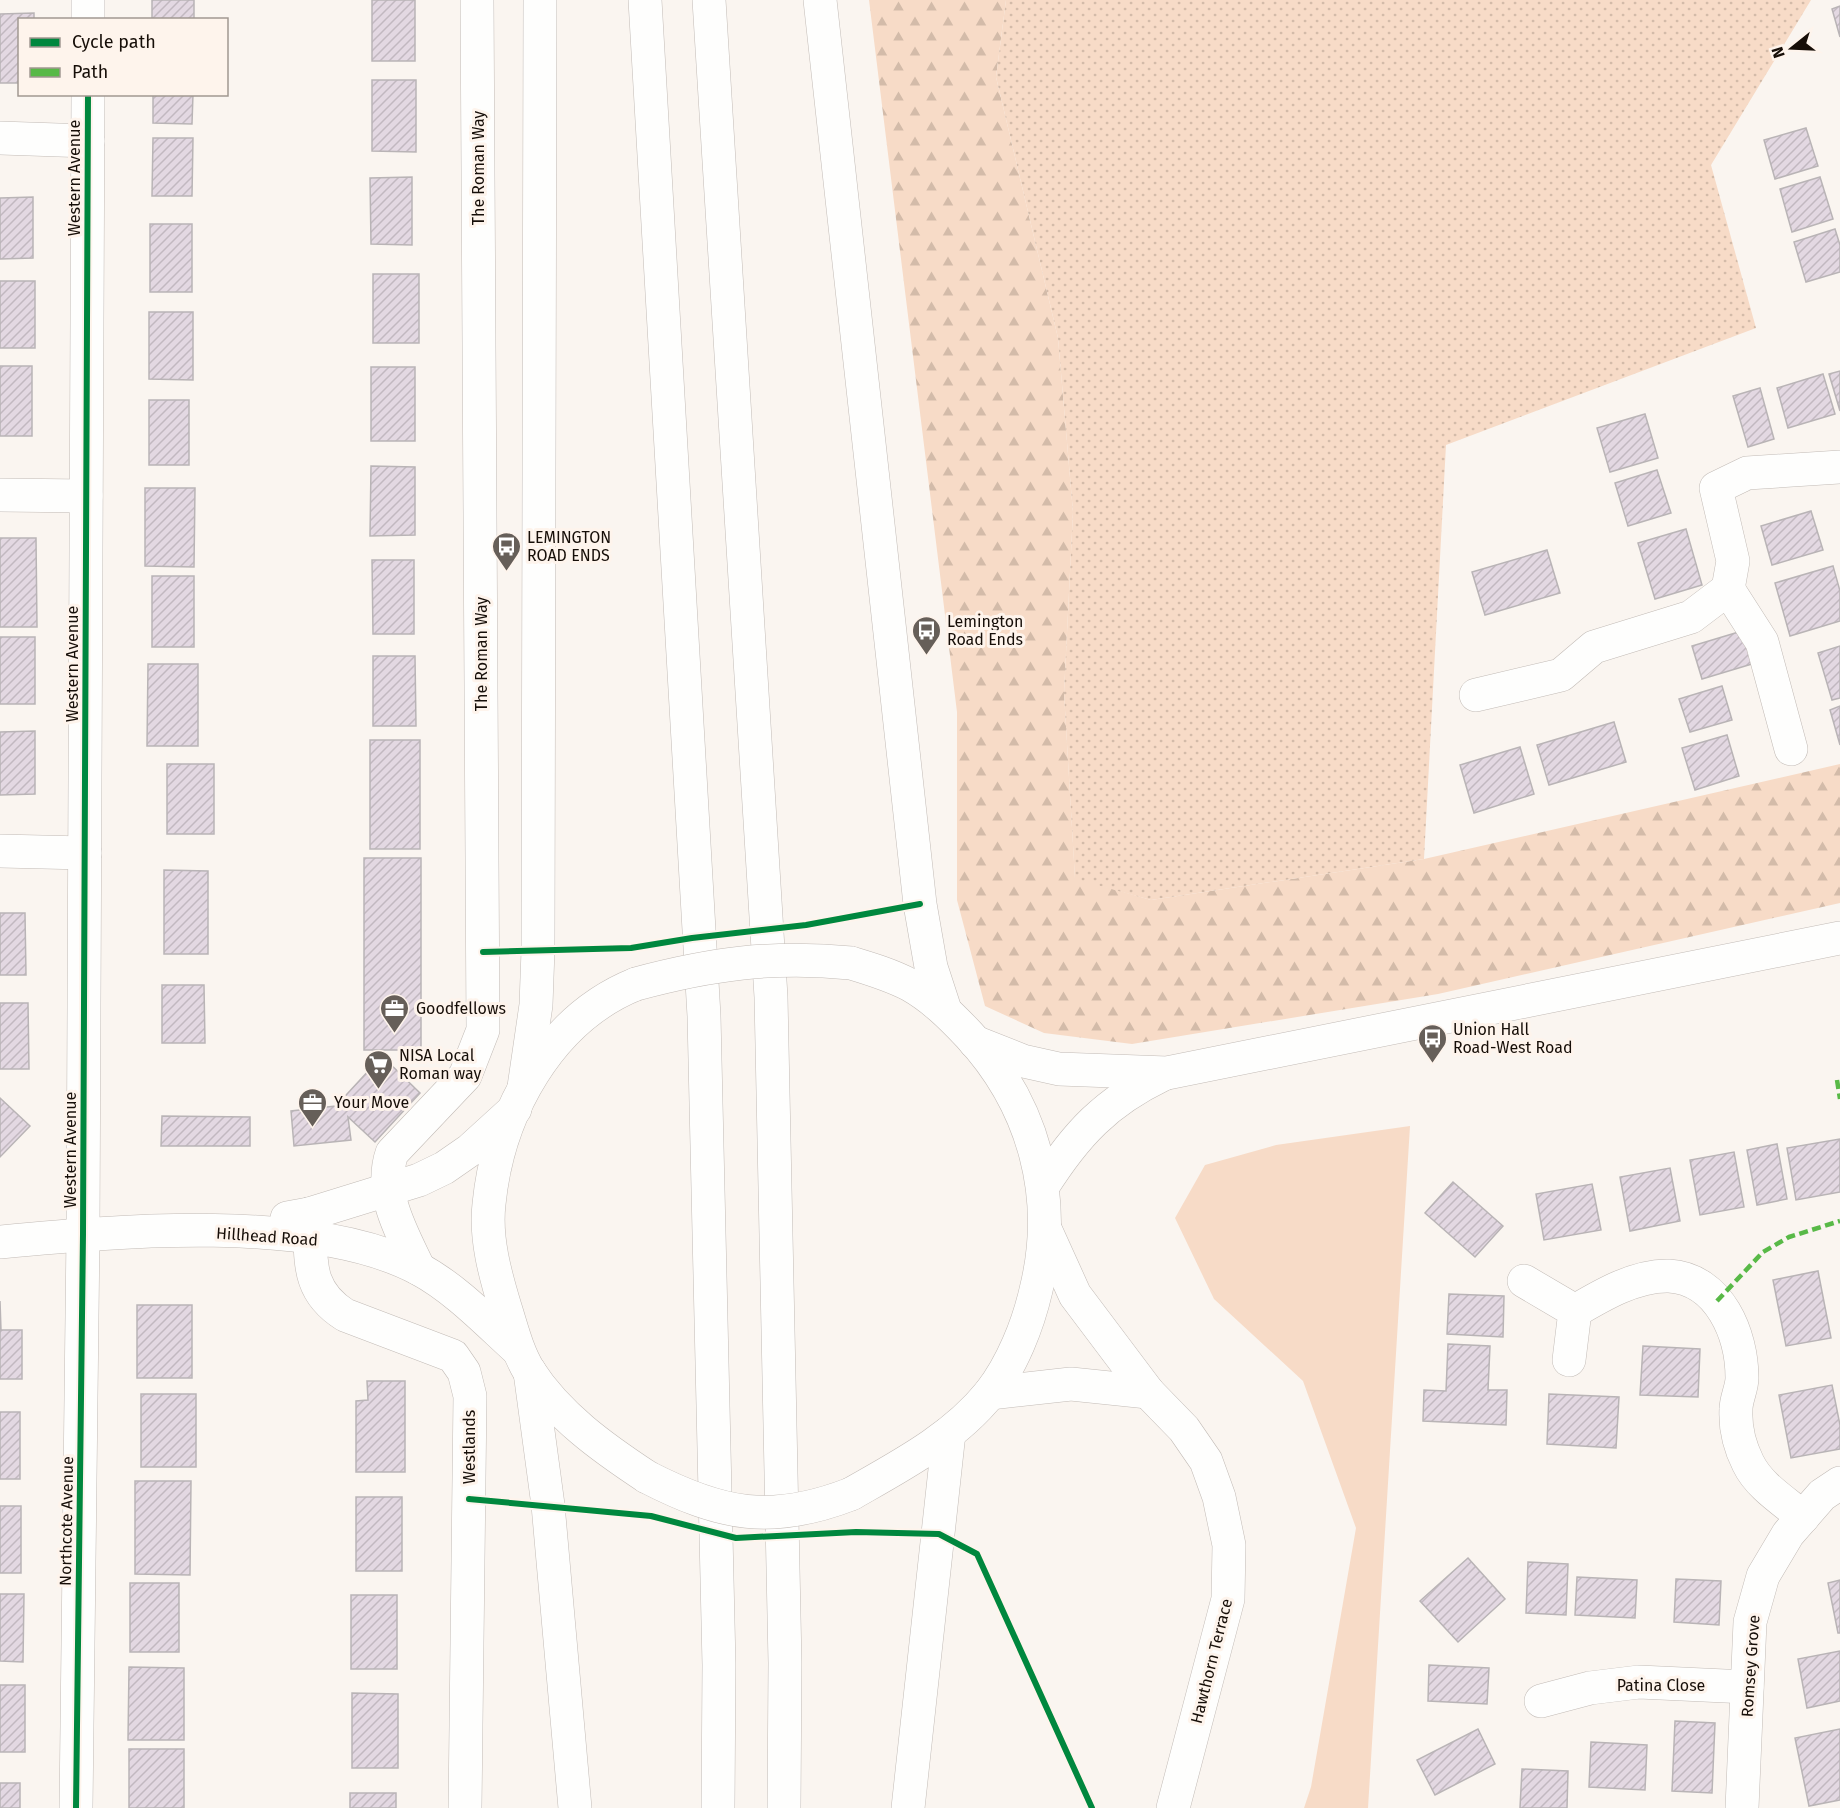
<svg xmlns="http://www.w3.org/2000/svg" width="1840" height="1808" viewBox="0 0 1840 1808" font-family="'Fira Sans',sans-serif">
  <style>
    .grass { fill: #f7dbc7 }
    .forest { fill: url(#forest-firs) }
    .park { fill: url(#park-dots) }
    .building { fill: url(#building-hatch); stroke: #b9b4b6; stroke-width: 1.5 }
    .lines { fill: none; stroke-linecap: round; stroke-linejoin: round }
    .minor-casing { stroke: #c2bbb6; stroke-width: 34 }
    .major-casing { stroke: #c2bbb6; stroke-width: 34 }
    .highway-casing { stroke: #c2bbb6; stroke-width: 34 }
    .minor { stroke: #fefefd; stroke-width: 33 }
    .major { stroke: #fefefd; stroke-width: 33 }
    .highway { stroke: #fefefd; stroke-width: 33 }
    .major-bridge-casing { stroke: #c2bbb6; stroke-width: 34; stroke-linecap: butt }
    .major-bridge { stroke: #fefefd; stroke-width: 33 }
    .quiet { stroke: #58b947; stroke-width: 4.5; stroke-dasharray: 9 4.5; stroke-linecap: butt }
    .cycleway-casing { stroke: #fef4ec; stroke-width: 10 }
    .cycleway { stroke: #00873e; stroke-width: 6 }
    .labels { text-anchor: middle; stroke-width: 6; stroke-linejoin: round; paint-order: stroke }
    .street-label { font-size: 16px; fill: #160e08; stroke: #fef4ec }
    .poi-label { font-size: 16px; fill: #160e08; stroke: #fef4ec; text-anchor: start }
  </style>
  <defs>
    <pattern id="forest-firs" width="22" height="20" patternUnits="userSpaceOnUse" patternTransform="scale(1.5)"><rect width="22" height="20" fill="#f7dbc7"/><path d="M5 1l3.5 6h-7zM16 11l3.5 6h-7z" fill="#d3bba9"/></pattern>
    <pattern id="park-dots" width="8" height="8" patternUnits="userSpaceOnUse" patternTransform="scale(1.5)"><rect width="8" height="8" fill="#f7dbc7"/><path d="M2 2h.1M6 6h.1" fill="none" stroke="#d3bba9" stroke-width="1.8" stroke-linecap="round"/></pattern>
    <pattern id="building-hatch" width="6" height="6" patternUnits="userSpaceOnUse" patternTransform="scale(1.5)"><rect width="6" height="6" fill="#e3d8e2"/><path d="M-1 1l2-2M0 6l6-6M5 7l2-2" fill="none" stroke="#c2b8c0"/></pattern>
  </defs>
  <rect width="100%" height="100%" fill="#faf5f0"/>
  <polygon class="grass" points="1410,1126 1368,1808 1304,1808 1311,1787 1356,1528 1303,1381 1214,1299 1175,1218 1205,1165 1276,1145"/>
  <polygon class="forest" points="869,0 1006,0 996,77 1058,338 1073,512 1064,693 1075,878 1151,900 1424,859 1840,764 1840,903 1438,994 1132,1044 1044,1033 985,1006 957,900 957,712"/>
  <polygon class="park" points="1006,0 1811,0 1711,165 1756,328 1446,445 1424,859 1151,900 1075,879 1064,693 1073,512 1058,338 996,77"/>
  <g class="building">
    <rect x="152" y="0" width="42" height="20"/>
    <rect x="372" y="0" width="43" height="61"/>
    <polygon points="1840,6 1840,37 1832,9"/>
    <polygon points="34,13 34,20 20,20 20,83 0,83 0,14"/>
    <polygon points="372,80 416,80 416,152 372,151"/>
    <polygon points="153,94 193,94 192,124 153,123"/>
    <polygon points="1806,128 1818,166 1775,179 1764,140"/>
    <polygon points="153,138 193,138 192,196 152,196"/>
    <polygon points="412,177 412,245 371,244 370,178"/>
    <polygon points="1820,177 1833,219 1792,232 1780,189"/>
    <polygon points="33,197 33,258 0,259 0,198"/>
    <rect x="150" y="224" width="42" height="68"/>
    <polygon points="1835,229 1840,245 1840,272 1806,282 1794,242"/>
    <rect x="373" y="274" width="46" height="69"/>
    <rect x="0" y="281" width="35" height="67"/>
    <polygon points="149,312 193,312 193,380 149,379"/>
    <rect x="0" y="366" width="32" height="70"/>
    <rect x="371" y="367" width="44" height="74"/>
    <polygon points="1840,371 1840,411 1829,374"/>
    <polygon points="1823,374 1835,414 1788,428 1777,388"/>
    <polygon points="1760,388 1774,439 1748,447 1733,396"/>
    <rect x="149" y="400" width="40" height="65"/>
    <polygon points="1645,414 1658,458 1610,472 1597,428"/>
    <polygon points="371,466 415,467 415,535 370,536"/>
    <polygon points="1657,470 1671,513 1628,526 1615,483"/>
    <polygon points="145,488 195,488 194,567 145,566"/>
    <polygon points="1811,511 1823,550 1772,565 1761,526"/>
    <polygon points="1686,529 1702,585 1655,599 1638,543"/>
    <polygon points="0,538 36,538 37,627 0,627"/>
    <polygon points="1547,550 1560,593 1485,615 1472,572"/>
    <polygon points="372,560 414,560 414,634 373,634"/>
    <polygon points="1833,566 1840,591 1840,621 1790,636 1775,583"/>
    <rect x="152" y="576" width="42" height="71"/>
    <polygon points="1742,631 1752,664 1702,679 1692,646"/>
    <rect x="0" y="637" width="35" height="67"/>
    <polygon points="1840,646 1840,698 1832,700 1818,653"/>
    <polygon points="373,656 415,656 416,726 373,726"/>
    <polygon points="148,664 198,664 198,746 147,746"/>
    <polygon points="1722,686 1732,720 1690,732 1679,699"/>
    <polygon points="1840,706 1840,745 1830,710"/>
    <polygon points="1614,722 1626,762 1549,785 1537,745"/>
    <polygon points="35,731 35,794 0,795 0,732"/>
    <polygon points="1727,735 1739,776 1695,790 1682,748"/>
    <rect x="370" y="740" width="50" height="109"/>
    <polygon points="1520,747 1534,794 1474,813 1460,765"/>
    <rect x="167" y="764" width="47" height="70"/>
    <rect x="364" y="858" width="57" height="192"/>
    <polygon points="164,870 208,871 208,954 164,954"/>
    <polygon points="0,913 25,913 26,975 0,975"/>
    <polygon points="162,985 204,985 205,1043 162,1043"/>
    <polygon points="0,1003 28,1003 29,1069 0,1069"/>
    <polygon points="382,1056 420,1093 375,1142 348,1117 351,1140 294,1146 291,1111 336,1106"/>
    <polygon points="0,1098 30,1126 0,1157"/>
    <polygon points="162,1116 250,1117 250,1146 161,1146"/>
    <polygon points="1840,1139 1840,1192 1796,1200 1787,1148"/>
    <polygon points="1777,1144 1787,1199 1757,1205 1747,1150"/>
    <polygon points="1734,1152 1744,1207 1700,1215 1690,1160"/>
    <polygon points="1670,1168 1680,1221 1630,1231 1620,1177"/>
    <polygon points="1453,1182 1503,1226 1475,1257 1425,1213"/>
    <polygon points="1592,1184 1601,1230 1544,1240 1536,1194"/>
    <polygon points="1818,1271 1831,1338 1786,1346 1773,1280"/>
    <polygon points="1449,1294 1504,1296 1503,1337 1447,1334"/>
    <polygon points="0,1301 1,1330 22,1330 22,1379 0,1379"/>
    <rect x="137" y="1305" width="55" height="73"/>
    <polygon points="1448,1344 1490,1346 1488,1390 1507,1390 1506,1425 1423,1421 1424,1390 1446,1391"/>
    <polygon points="1643,1346 1700,1349 1698,1397 1640,1395"/>
    <polygon points="367,1381 405,1381 405,1472 356,1472 356,1401 368,1400"/>
    <polygon points="1832,1385 1840,1425 1840,1449 1791,1458 1779,1395"/>
    <rect x="141" y="1394" width="55" height="73"/>
    <polygon points="1549,1394 1619,1397 1616,1448 1547,1444"/>
    <rect x="0" y="1412" width="20" height="67"/>
    <polygon points="135,1481 191,1481 190,1575 135,1574"/>
    <rect x="356" y="1497" width="46" height="74"/>
    <rect x="0" y="1506" width="21" height="67"/>
    <polygon points="1468,1558 1505,1599 1458,1642 1420,1601"/>
    <polygon points="1528,1562 1568,1564 1566,1615 1526,1613"/>
    <polygon points="1577,1577 1637,1580 1635,1618 1575,1615"/>
    <polygon points="1676,1579 1721,1581 1719,1625 1674,1622"/>
    <polygon points="1840,1580 1840,1633 1838,1633 1828,1583"/>
    <rect x="130" y="1583" width="49" height="69"/>
    <polygon points="0,1594 24,1594 23,1662 0,1661"/>
    <rect x="351" y="1595" width="46" height="74"/>
    <polygon points="1840,1651 1840,1701 1807,1708 1798,1659"/>
    <polygon points="1429,1665 1489,1668 1487,1704 1428,1701"/>
    <polygon points="129,1667 184,1668 184,1740 128,1740"/>
    <rect x="0" y="1685" width="25" height="67"/>
    <polygon points="352,1693 398,1694 398,1768 352,1768"/>
    <polygon points="1675,1721 1715,1723 1712,1793 1672,1791"/>
    <polygon points="1478,1729 1495,1764 1435,1795 1417,1760"/>
    <polygon points="1840,1729 1840,1800 1809,1806 1795,1738"/>
    <polygon points="1591,1742 1647,1745 1645,1790 1589,1787"/>
    <rect x="129" y="1749" width="55" height="59"/>
    <polygon points="1522,1769 1568,1771 1567,1808 1520,1808"/>
    <rect x="0" y="1783" width="20" height="25"/>
    <rect x="350" y="1793" width="46" height="15"/>
  </g>
  <g class="lines">
    <defs>
      <g id="minor">
        <polyline points="88,20 88,0"/>
        <polyline points="0,138 88,141"/>
        <polyline points="0,495 86,496"/>
        <polyline points="1728,589 1762,642 1791,749"/>
        <polyline points="1476,695 1561,675 1594,647 1691,617 1728,589 1733,561 1716,488 1747,473 1840,467"/>
        <polyline points="0,851 85,853"/>
        <polyline points="975,1042 1023,1061 1059,1069 1167,1073 1840,938"/>
        <path d="M1043,1186C1076,1134 1106,1102 1162,1075"/>
        <path d="M309,1214C312,1257 304,1289 345,1315L453,1356L464,1372L470,1396L465,1808"/>
        <polyline points="287,1218 309,1214 419,1180 444,1168 470,1150 515,1109"/>
        <path d="M0,1242C117,1231 314,1213 419,1269C456,1289 487,1322 518,1350"/>
        <path d="M419,1269C402,1233 378,1193 392,1153L465,1076L483,1030L477,0"/>
        <polyline points="1524,1281 1575,1311 1569,1360"/>
        <path d="M1575,1311C1602,1295 1636,1275 1669,1276C1720,1279 1742,1335 1742,1378C1742,1388 1736,1399 1736,1409C1735,1427 1740,1447 1748,1463C1759,1486 1784,1501 1803,1517"/>
        <polyline points="1541,1701 1590,1688 1639,1682 1747,1687"/>
        <polyline points="76,1808 83,1234 88,94"/>
        <polyline points="1742,1808 1750,1622 1763,1576 1788,1534 1822,1495 1840,1483"/>
      </g>
      <g id="major">
        <path d="M851,963C871,969 891,975 910,985C933,998 951,1016 969,1035C1034,1105 1059,1197 1036,1290C1028,1325 1012,1365 990,1393C954,1438 900,1466 851,1494"/>
        <path d="M636,984C549,1019 498,1113 489,1204C485,1238 495,1274 505,1307C512,1329 517,1351 529,1371C558,1416 603,1448 647,1477"/>
        <polyline points="1046,1231 1075,1295 1148,1392 1184,1429 1206,1461 1219,1497 1229,1545 1228,1599 1173,1808"/>
        <polyline points="990,1393 1071,1384 1148,1392"/>
      </g>
      <g id="highway">
        <polyline points="645,0 704,1016 719,1665 718,1808"/>
        <polyline points="709,0 771,997 785,1663 784,1808"/>
        <polyline points="820,0 920,904 931,967 945,1010"/>
        <polyline points="524,1087 536,1005 538,950 540,0"/>
        <polyline points="530,1372 548,1505 575,1808"/>
        <polyline points="908,1808 949,1433"/>
      </g>
    </defs>
    <use href="#minor" class="minor-casing"/>
    <use href="#major" class="major-casing"/>
    <use href="#highway" class="highway-casing"/>
    <use href="#minor" class="minor"/>
    <use href="#major" class="major"/>
    <use href="#highway" class="highway"/>
    <defs>
      <g id="major-bridge">
        <path d="M636,984C710,964 774,955 851,963"/>
        <path d="M647,1477C721,1515 771,1525 851,1494"/>
      </g>
    </defs>
    <use href="#major-bridge" class="major-bridge-casing"/>
    <use href="#major-bridge" class="major-bridge"/>
    <g class="quiet">
      <polyline points="1837,1080 1840,1099"/>
      <polyline points="1717,1301 1763,1252 1789,1237 1840,1221"/>
    </g>
    <defs>
      <g id="cycleway">
        <polyline points="483,952 631,948 692,938 806,925 920,904"/>
        <polyline points="469,1499 651,1516 736,1538 856,1532 939,1534 977,1554 1092,1808"/>
        <polyline points="76,1808 83,1234 88,94"/>
      </g>
    </defs>
    <use href="#cycleway" class="cycleway-casing"/>
    <use href="#cycleway" class="cycleway"/>
  </g>
  <defs>
    <symbol id="bus-pin" viewBox="-11 -11 22 30"><path d="M0 17L-7.5 6A9.5 9.5 0 1 1 7.5 6Z" fill="#665f59" stroke="#fef4ec"/><path d="M-5-6H5V4H4V6H2V4H-2V6H-4V4H-5ZM-3.5-4V0h7V-4ZM-3.5 1.2v1.5H-2V1.2ZM2 1.2v1.5H3.5V1.2Z" fill="#fff"/></symbol>
    <symbol id="office-pin" viewBox="-11 -11 22 30"><path d="M0 17L-7.5 6A9.5 9.5 0 1 1 7.5 6Z" fill="#665f59" stroke="#fef4ec"/><path d="M-6-3h4V-5.5h4V-3h4V5H-6ZM-1-4.5V-3h2v-1.5ZM-6 0V1H6V0Z" fill="#fff"/></symbol>
    <symbol id="supermarket-pin" viewBox="-11 -11 22 30"><path d="M0 17L-7.5 6A9.5 9.5 0 1 1 7.5 6Z" fill="#665f59" stroke="#fef4ec"/><path d="M-6-5.5h2.5l.6 2H6L4.5 2H-2.5L-4.4-4H-6ZM-1.5 3.2a1.3 1.3 0 1 0 .1 0ZM3 3.2a1.3 1.3 0 1 0 .1 0Z" fill="#fff"/></symbol>
  </defs>
  <g fill-rule="evenodd">
    <use href="#bus-pin" x="490" y="530" width="33" height="45"/>
    <use href="#bus-pin" x="910" y="614" width="33" height="45"/>
    <use href="#office-pin" x="378" y="992" width="33" height="45"/>
    <use href="#bus-pin" x="1416" y="1022" width="33" height="45"/>
    <use href="#supermarket-pin" x="362" y="1048" width="33" height="45"/>
    <use href="#office-pin" x="296" y="1086" width="33" height="45"/>
  </g>
  <g class="labels">
    <g class="street-label">
      <text transform="translate(478 168) rotate(-90)" y="6">The Roman Way</text>
      <text transform="translate(74 178) rotate(-90)" y="6">Western Avenue</text>
      <text transform="translate(481 654) rotate(-90)" y="6">The Roman Way</text>
      <text transform="translate(72 664) rotate(-90)" y="6">Western Avenue</text>
      <text transform="translate(70 1150) rotate(-90)" y="6">Western Avenue</text>
      <text transform="translate(267 1236) rotate(4)" y="6">Hillhead Road</text>
      <text transform="translate(469 1447) rotate(-90)" y="6">Westlands</text>
      <text transform="translate(66 1521) rotate(-89)" y="6">Northcote Avenue</text>
      <text transform="translate(1211 1661) rotate(-76)" y="6">Hawthorn Terrace</text>
      <text transform="translate(1750 1666) rotate(-86)" y="6">Romsey Grove</text>
      <text x="1661" y="1691">Patina Close</text>
    </g>
    <g class="poi-label">
      <text x="527" y="543">LEMINGTON<tspan x="527" dy="18">ROAD ENDS</tspan></text>
      <text x="947" y="627">Lemington<tspan x="947" dy="18">Road Ends</tspan></text>
      <text x="416" y="1014">Goodfellows</text>
      <text x="1453" y="1035">Union Hall<tspan x="1453" dy="18">Road-West Road</tspan></text>
      <text x="399" y="1061">NISA Local<tspan x="399" dy="18">Roman way</tspan></text>
      <text x="334" y="1108">Your Move</text>
    </g>
  </g>
  <rect x="18" y="18" width="210" height="78" fill="#fef4ec" stroke="#a19891" stroke-width="1.5"/>
  <rect x="30" y="38" width="30" height="9" fill="#00873e" stroke="#a19891" stroke-width="1.5"/>
  <text x="72" y="48" font-size="18" fill="#160e08">Cycle path</text>
  <rect x="30" y="68" width="30" height="9" fill="#58b947" stroke="#a19891" stroke-width="1.5"/>
  <text x="72" y="78" font-size="18" fill="#160e08">Path</text>
  <g transform="translate(1792 48) rotate(252)" stroke="#fef4ec" stroke-width="4.5" paint-order="stroke">
  <path d="M0-4.5L10 22L0 15L-10 22Z" fill="#160e08"/>
  <text y="-9" font-size="16" font-weight="bold" text-anchor="middle" fill="#160e08">N</text>
  </g>
</svg>
